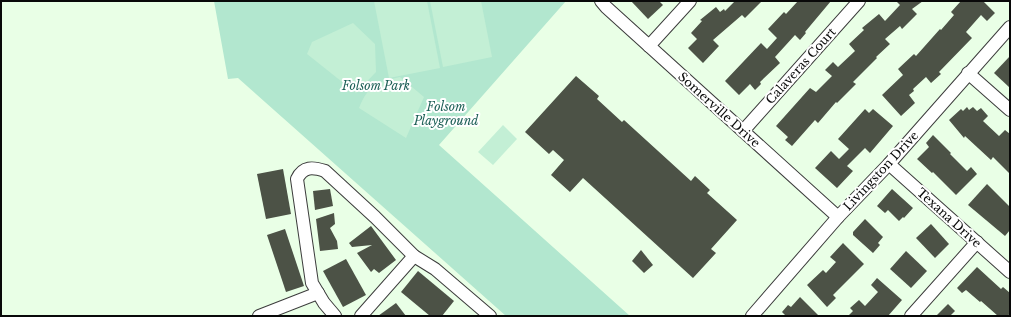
<svg xmlns="http://www.w3.org/2000/svg" width="1011" height="317" viewBox="0 0 1011 317" font-family="'Libre Baskerville',serif">
  <style>
    .green { fill: #b2e7cf }
    .pitch { fill: #c3efd5 }
    .building { fill: #4c5246 }
    .lines { fill: none; stroke-linecap: round; stroke-linejoin: round }
    .minor-casing { stroke: #3c3c3c; stroke-width: 14 }
    .minor { stroke: #fff; stroke-width: 12 }
    .labels { text-anchor: middle; stroke-width: 4; stroke-linejoin: round; paint-order: stroke }
    .street-label { font-size: 12px; fill: #090909; stroke: #fff }
    .park-label { font-size: 12px; font-style: italic; fill: #1c5f56; stroke: #fff }
  </style>
  <rect width="100%" height="100%" fill="#e9ffe6"/>
  <polygon class="green" points="214,1 566,1 439,145 630,316 506,316 238,78 228,79"/>
  <g class="pitch">
    <polygon points="374,1 427,1 440,68 389,78"/>
    <polygon points="430,1 481,1 492,57 443,67"/>
    <polygon points="353,23 375,44 376,72 356,93 307,54 312,42"/>
    <path d="M400,77L424,97L406,138L359,108C369,84 376,83 400,77Z"/>
    <polygon points="503,125 517,139 493,165 478,152"/>
  </g>
  <g class="building">
    <polygon points="631,1 659,1 663,5 648,19"/>
    <polygon points="735,1 762,1 745,18 742,15 713,40 719,46 703,63 688,48 697,39 691,33 702,21 700,20 716,7 720,12 724,9 725,11"/>
    <polygon points="798,1 831,1 805,32 806,33 800,40 795,35 775,57 780,63 760,82 761,84 755,90 750,84 739,95 725,81 761,43 767,49 777,38 768,29 784,12 786,14"/>
    <polygon points="896,1 923,1 912,9 917,14 902,29 900,26 885,39 890,44 876,57 877,58 853,82 856,84 837,103 836,102 818,123 815,120 792,146 785,140 788,137 776,126 810,88 816,92 832,76 825,70 833,62 838,67 855,51 849,44 864,30 862,28 879,14 885,21 900,5"/>
    <polygon points="961,1 983,1 995,13 987,21 981,15 966,32 972,38 939,72 941,74 931,83 926,77 913,89 914,91 909,95 915,103 901,116 882,95 903,75 898,69 914,54 916,56 940,29 941,30 954,15 951,12"/>
    <polygon points="1010,56 1010,88 994,73"/>
    <polygon points="576,76 599,96 597,99 622,122 624,120 691,181 695,176 710,190 707,193 737,220 711,249 716,253 693,278 583,178 570,192 551,175 564,160 553,150 549,154 525,132"/>
    <polygon points="967,107 969,110 973,107 977,111 981,108 988,116 983,121 999,136 1005,130 1010,134 1010,174 993,157 991,160 965,136 964,138 949,120 961,109 963,111"/>
    <polygon points="865,109 869,113 873,109 893,126 870,153 865,148 847,166 853,171 837,188 815,168 831,151 839,159 849,149 838,139"/>
    <polygon points="933,135 951,153 950,154 967,171 971,167 977,174 956,195 933,172 932,173 917,159 929,147 926,143"/>
    <polygon points="283,169 291,214 266,219 257,174"/>
    <polygon points="987,184 1010,207 1010,230 1005,236 968,205"/>
    <polygon points="330,189 333,206 315,210 313,191"/>
    <polygon points="892,189 913,208 904,218 903,217 899,221 888,210 885,213 877,206"/>
    <polygon points="334,213 335,224 330,228 337,241 338,249 320,251 316,219"/>
    <polygon points="865,219 883,237 878,243 880,245 873,253 853,235 853,232"/>
    <polygon points="931,224 949,244 935,258 916,238"/>
    <polygon points="371,226 396,260 379,273 374,269 371,272 357,253 372,245 352,247 349,243"/>
    <polygon points="285,229 304,286 286,292 267,235"/>
    <polygon points="843,243 864,264 833,295 836,298 827,307 807,285 823,270 826,273 836,262 830,257"/>
    <polygon points="641,250 653,265 644,273 632,261"/>
    <polygon points="906,251 927,271 911,288 890,269"/>
    <polygon points="346,259 366,295 343,307 323,271"/>
    <polygon points="977,267 1001,289 1003,287 1010,293 1010,313 1008,316 998,316 981,301 980,302 966,290 962,293 957,288"/>
    <polygon points="418,271 454,301 442,316 430,316 401,292"/>
    <polygon points="877,278 902,300 888,316 848,316 853,311 850,308 859,300 865,306 878,292 871,285"/>
    <polygon points="800,297 819,316 786,316 782,312 788,305 791,307"/>
    <polygon points="396,303 406,316 378,316"/>
    <polygon points="948,304 955,311 950,316 936,316"/>
  </g>
  <g class="lines">
    <defs>
      <g id="minor">
        <polyline points="601,1 606,7 838,217"/>
        <polyline points="649,46 690,1"/>
        <polyline points="968,73 1010,110"/>
        <polyline points="743,131 859,1"/>
        <polyline points="889,164 1010,272"/>
        <polyline points="259,316 318,293"/>
        <path d="M335,316L324,303L312,283L297,179C303,166 313,167 325,171L375,217L414,256L435,269L490,316"/>
        <polyline points="361,316 414,256"/>
        <polyline points="752,316 838,217 889,164 1010,27"/>
        <polyline points="911,316 977,242"/>
      </g>
    </defs>
    <use href="#minor" class="minor-casing"/>
    <use href="#minor" class="minor"/>
  </g>
  <g class="labels">
    <g class="street-label">
      <text transform="translate(801 66) rotate(-48)" y="4">Calaveras Court</text>
      <text transform="translate(719 110) rotate(42)" y="4">Somerville Drive</text>
      <text transform="translate(881 171) rotate(-47)" y="4">Livingston Drive</text>
      <text transform="translate(949 218) rotate(42)" y="4">Texana Drive</text>
    </g>
    <g class="park-label">
      <text x="376" y="90">Folsom Park</text>
      <text x="446" y="111">Folsom<tspan x="446" dy="14">Playground</tspan></text>
    </g>
  </g>
  <rect width="1011" height="317" fill="none" stroke="#090909" stroke-width="4"/>
</svg>
